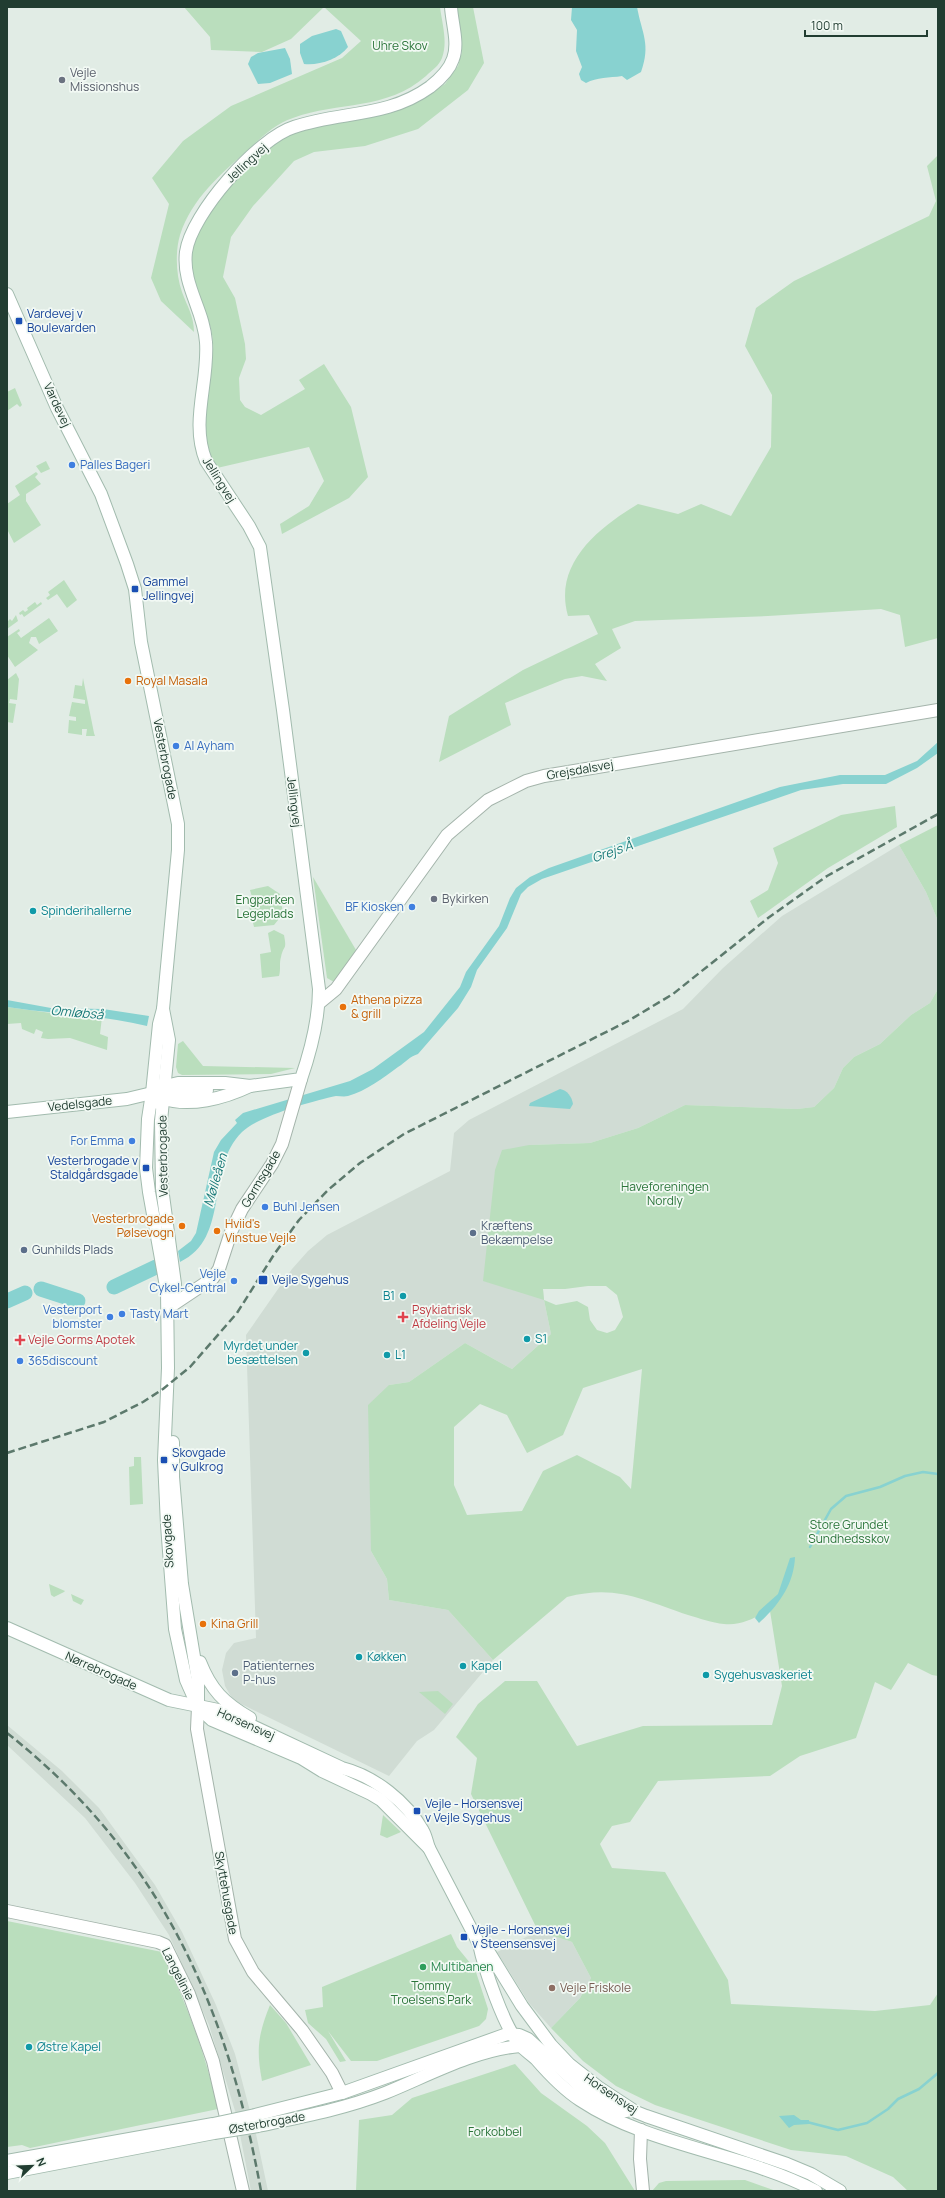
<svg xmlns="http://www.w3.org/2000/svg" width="945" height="2198" viewBox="0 0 945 2198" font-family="Manrope,sans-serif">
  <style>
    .built { fill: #d0dcd4 }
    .green { fill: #badebd; fill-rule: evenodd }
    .water { fill: #88d2d0 }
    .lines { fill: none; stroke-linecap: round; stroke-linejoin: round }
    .stream { stroke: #88d2d0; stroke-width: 2.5 }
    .river { stroke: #88d2d0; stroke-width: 15 }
    .tertiary-casing { stroke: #a4b4ab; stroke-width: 14 }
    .secondary-casing { stroke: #a2bbae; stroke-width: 14 }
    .tertiary { stroke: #fff; stroke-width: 12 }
    .secondary { stroke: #fff; stroke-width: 12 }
    .rail { stroke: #5c796c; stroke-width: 2.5; stroke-dasharray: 8 4; stroke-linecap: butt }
    .secondary-bridge-casing { stroke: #a2bbae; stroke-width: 14; stroke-linecap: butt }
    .secondary-bridge { stroke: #fff; stroke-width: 12 }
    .worship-dot { fill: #6b7280; stroke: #f2f9f4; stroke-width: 1.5 }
    .transit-dot { fill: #1a4fb4; stroke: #f2f9f4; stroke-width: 1.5 }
    .shop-dot { fill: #3f7fe0; stroke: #f2f9f4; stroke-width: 1.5 }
    .food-dot { fill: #e8710a; stroke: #f2f9f4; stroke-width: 1.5 }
    .culture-dot { fill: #0f9aa8; stroke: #f2f9f4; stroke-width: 1.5 }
    .service-dot { fill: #5c6f8a; stroke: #f2f9f4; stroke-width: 1.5 }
    .health-dot { fill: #e0444e; stroke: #f2f9f4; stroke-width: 1.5 }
    .leisure-dot { fill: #2e9e5b; stroke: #f2f9f4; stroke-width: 1.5 }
    .education-dot { fill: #8d6e63; stroke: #f2f9f4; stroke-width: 1.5 }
    .labels { text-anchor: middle; stroke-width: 3.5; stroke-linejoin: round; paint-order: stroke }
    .park-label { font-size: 12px; fill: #2b753a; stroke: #f2f9f4 }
    .worship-label { font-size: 12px; fill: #5b616d; stroke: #f2f9f4; text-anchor: start }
    .street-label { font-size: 12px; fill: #213d31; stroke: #f2f9f4 }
    .transit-label { font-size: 12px; fill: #164399; stroke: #f2f9f4; text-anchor: start }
    .shop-label { font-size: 12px; fill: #366cbe; stroke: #f2f9f4; text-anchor: start }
    .food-label { font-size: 12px; fill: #c56008; stroke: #f2f9f4; text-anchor: start }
    .culture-label { font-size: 12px; fill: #0d838f; stroke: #f2f9f4; text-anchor: start }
    .service-label { font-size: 12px; fill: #4e5e75; stroke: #f2f9f4; text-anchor: start }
    .health-label { font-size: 12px; fill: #be3a42; stroke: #f2f9f4; text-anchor: start }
    .leisure-label { font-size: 12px; fill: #27864d; stroke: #f2f9f4; text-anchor: start }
    .education-label { font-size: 12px; fill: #785e54; stroke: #f2f9f4; text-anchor: start }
    .water-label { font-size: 13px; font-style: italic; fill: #1a7a79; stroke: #f2f9f4 }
  </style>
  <rect width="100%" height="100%" fill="#e1ece5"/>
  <g class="built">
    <polygon points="899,845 926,892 938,921 938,989 930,1003 911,1015 880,1044 854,1057 843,1068 834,1088 814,1107 797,1109 685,1105 638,1128 590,1143 529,1145 544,1300 551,1334 512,1369 465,1343 409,1382 389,1385 371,1551 387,1579 389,1600 448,1610 493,1660 434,1730 417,1741 389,1776 233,1700 225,1686 222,1670 226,1653 234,1643 256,1638 246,1335 292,1269 308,1251 327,1235 450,1171 454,1133 469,1120 683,1009 723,968 782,916"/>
    <polygon points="7,1725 62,1771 99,1808 155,1885 182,1932 216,2005 235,2054 256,2134 268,2191 251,2191 236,2114 209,2025 169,1935 135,1883 85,1818 7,1745"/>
    <polygon points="538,1931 572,1942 591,1978 580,1998 551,2028 529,2003 497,1952"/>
  </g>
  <g class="green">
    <path d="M184,7H440C442,23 448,42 442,58C439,66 432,70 426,76C386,111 339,101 293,118C276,123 262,137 249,149C221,174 192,198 180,235C175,252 176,275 182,292C187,306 194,316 194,332L161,301L151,278L169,204L152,178L183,141L231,106L342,58L361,41L324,7L291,39L262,52L211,50L210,37Z"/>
    <path d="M457,7H473L484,63L468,90L418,129L365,146L314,152L294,161L253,206L231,237L223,277L235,298L245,344L246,359L239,378L240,400L245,407L261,415L305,389L299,380L324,364L351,407L368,477L349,498L282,534L280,524L309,506L324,481L309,447L217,468C194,432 210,389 213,350C215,320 196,299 190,272C181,223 258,150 297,130L425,97L445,84L458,66L462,52Z"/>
    <path d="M938,155V638L905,647L900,615L881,609L768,616L635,621L612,629L621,648L595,664L607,681L582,676L565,679L505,703L511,725L439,762L449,716L523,670L598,634L589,615L568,616C553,564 598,528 638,504L678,514L701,504L731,516L771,447L772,395L745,346L756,308L794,281L929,216L936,201L927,166Z"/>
    <polygon points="15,388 22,405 20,407 17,404 7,411 7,392"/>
    <polygon points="46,461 50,469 41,473 36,466"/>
    <polygon points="36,472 38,474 35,477 41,484 26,494 26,501 41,525 14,543 7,529 7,504 20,495 15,486"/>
    <polygon points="64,580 77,600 67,608 57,594 48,600 46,598 50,595 48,592"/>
    <polygon points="35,602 37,605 41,602 42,604 24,617 22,614 20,615 19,613 23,610 25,612 28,610 27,608"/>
    <polygon points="16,615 18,621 7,629 7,622 10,619 12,621"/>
    <polygon points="49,618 58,631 39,644 36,637 31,637 29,643 38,650 15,667 7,655 7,637 19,629 20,631 17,633 21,638"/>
    <polygon points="16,673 19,679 17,700 10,699 9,703 16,704 13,723 7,722 7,680"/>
    <polygon points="83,678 94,733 95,736 86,736 87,729 82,729 82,735 68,733 69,720 76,721 76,717 69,716 72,702 85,704 85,700 73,698 75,685 82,686"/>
    <polygon points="895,806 897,827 828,868 758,918 750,901 768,890 778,863 773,848 841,815"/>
    <polygon points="938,825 938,921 926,892 899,845"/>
    <polygon points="313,877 356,950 334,982 327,978"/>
    <polygon points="268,886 280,894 283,914 274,925 254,927 247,898 252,897 250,890"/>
    <path d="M274,930L284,935C287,951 284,944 281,957C279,963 281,969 279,976L262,978L260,954L271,952L268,933Z"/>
    <path d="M938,989V1676L932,1675L908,1663L891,1690L875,1682L856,1738L800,1756L770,1776L658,1781L630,1822L612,1826L600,1844L612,1868L665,1872L728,1980L731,2004L875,2011L930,2005L938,1993V2191H908L893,2177L846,2156L791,2150L655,2105L616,2086L583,2061L551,2028L580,1998L591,1978L572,1942L538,1931L471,1794L477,1758L456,1737L478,1704L505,1681H537L577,1746L643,1726L772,1725L782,1686L770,1611C754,1617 742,1626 724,1624C712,1623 699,1618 688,1615C643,1600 616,1584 567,1597L493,1660L448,1610L389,1600L387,1579L371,1551L368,1405L389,1385L409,1382L465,1343L512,1369L551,1334L544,1300L483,1281L495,1170L502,1150L529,1145L590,1143L638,1128L685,1105L797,1109L814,1107L834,1088L843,1068L854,1057L880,1044L911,1015L930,1003ZM588,1286H606L617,1295L623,1317L615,1330L607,1333L597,1330L590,1320L588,1307L577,1301L556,1305L544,1300L543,1289H565ZM642,1369L631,1489L620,1477L577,1455L543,1471L522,1511L467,1515L454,1485V1427L480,1404L507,1415L527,1453L563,1435L583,1388Z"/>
    <polygon points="7,1007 51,1013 102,1017 100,1034 108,1037 107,1050 70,1038 48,1039 41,1038 43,1032 36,1029 34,1034 22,1029 21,1023 7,1024"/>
    <polygon points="183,1041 203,1066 295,1068 271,1074 182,1075 178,1073 176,1067 178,1044"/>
    <polygon points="134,1457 141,1457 143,1504 130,1505 129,1467 134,1466"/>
    <polygon points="49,1584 65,1591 64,1592 54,1597 51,1595"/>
    <polygon points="71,1594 84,1600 81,1605 73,1601"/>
    <polygon points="438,1691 453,1704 445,1714 419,1692"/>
    <polygon points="383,1815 401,1832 387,1838 380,1835"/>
    <path d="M7,1921L162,1952C187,2005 205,2052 218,2109L30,2148L22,2145L7,2147Z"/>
    <polygon points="451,1934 457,1947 475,1969 488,2009 486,2019 479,2026 377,2061 351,2061 328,2031 346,2061 340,2062 326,2039 308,2023 305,2010 323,2007 322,1987"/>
    <path d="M270,2005L286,2023L311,2065L262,2081C256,2049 258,2035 270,2005Z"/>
    <polygon points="515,2064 541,2093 587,2126 605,2143 635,2191 356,2191 359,2120 392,2115 412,2098"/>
    <polygon points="745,2180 776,2191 652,2191 659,2183 666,2181"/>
  </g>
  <g class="water">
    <path d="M572,7H637C642,34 651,44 641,72L627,80L622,76C609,78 597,77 586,83L581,80L579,74L582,67L576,51L577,30L571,20Z"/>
    <path d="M336,29L341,31L348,47C339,59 318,66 304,64L300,53V44L312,36Z"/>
    <polygon points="285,48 290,59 292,74 270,83 258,84 248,64 251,57 258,53"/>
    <path d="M938,742V753L917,768L886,784H843L801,790L542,879L528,887L521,894L507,928L477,970L471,987L458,1008L418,1054C409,1057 406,1062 398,1067C383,1078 366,1091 348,1096C344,1097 340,1096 336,1096C313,1101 258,1116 242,1132C205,1168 231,1238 180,1262L178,1251L191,1241L196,1233L214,1152L221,1140L237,1123L235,1120L243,1113L350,1081L373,1069L424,1032L460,987L466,972L499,926L510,898L516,888L530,877L549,868L780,787L840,775H885L917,761Z"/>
    <path d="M7,1000L51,1008L103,1009L149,1016L147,1026C101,1015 54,1014 7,1007Z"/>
    <path d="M560,1089C567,1090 572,1097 573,1104L570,1109L529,1106L530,1103Z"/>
    <path d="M795,1557C794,1584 779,1605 759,1623L755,1618L759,1611L778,1594L790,1558Z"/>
    <polygon points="794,2115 801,2120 809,2120 809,2124 794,2125 789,2128 779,2116"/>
  </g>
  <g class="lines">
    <g class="stream">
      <polyline points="810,1547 831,1509 846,1496 880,1487 905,1476 923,1472 938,1474"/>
      <polyline points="807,2122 838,2130 867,2123 888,2109 898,2099 919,2089 938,2073"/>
    </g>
    <g class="river">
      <polyline points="114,1287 156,1267"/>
      <polyline points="41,1289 78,1301"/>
      <polyline points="7,1301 25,1293"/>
    </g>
    <defs>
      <g id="tertiary">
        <polyline points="319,1003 336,989 447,835 488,800 526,781 544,776 938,710"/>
        <polyline points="174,1304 213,1278 219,1269 231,1232 242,1209 272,1164 282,1144 301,1079"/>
        <polyline points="198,1707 197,1729 235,1939 253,1972 302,2030 332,2073 342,2093"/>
        <polyline points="7,1911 158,1942 165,1945 189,1994 213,2061 243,2191"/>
        <polyline points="641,2130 640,2159 643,2191"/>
      </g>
      <g id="secondary">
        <polyline points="7,294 57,408 101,494 127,564 135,589 141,642 178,824 178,850 163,1009 159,1024 152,1093 148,1119 146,1168 149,1192 167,1292 168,1368 164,1460 167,1525 175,1629 186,1680 198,1707 212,1720 301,1758 322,1771 371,1794 381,1800 429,1848"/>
        <polyline points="163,1009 169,1040 161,1121 162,1188 175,1284 174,1302"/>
        <path d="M162,1098C189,1108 225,1098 250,1086"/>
        <polyline points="158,1103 171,1095 207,1090"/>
        <path d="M7,1112L127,1099L152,1093L165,1086L178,1083H225L250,1086L301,1079C311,1050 319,1020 319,989L283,710L260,547L249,526L206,461C190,422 209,382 206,342C204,310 182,285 186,252C191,214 258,138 294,127C341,111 387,118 430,87C439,80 449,71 453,59C459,43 452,24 451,7"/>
        <polyline points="173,1442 173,1477 182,1584 198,1681 198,1702"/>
        <path d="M7,1628L169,1700L218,1710L342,1768C374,1776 407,1802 423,1831C426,1836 427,1843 429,1848L479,1944C484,1968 504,2027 520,2045C524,2050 531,2054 536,2059C549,2074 563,2089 580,2100C651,2147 741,2152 816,2191"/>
        <path d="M200,1662C211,1690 224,1703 250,1718"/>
        <polyline points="479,1944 490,1954 522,2006 551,2045 569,2064 598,2087 636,2112 646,2116 787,2164 811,2174 840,2191"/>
        <polyline points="255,2115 342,2093 507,2034 519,2035 528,2039 582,2088 620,2111 627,2111"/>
        <path d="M258,2126C301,2117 344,2109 385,2093C427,2076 474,2050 520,2046"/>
        <polyline points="7,2161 213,2124"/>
        <polyline points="7,2173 214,2133"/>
      </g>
    </defs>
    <use href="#tertiary" class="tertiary-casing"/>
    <use href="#secondary" class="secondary-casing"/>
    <use href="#tertiary" class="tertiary"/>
    <use href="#secondary" class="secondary"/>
    <g class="rail">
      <polyline points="7,1453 104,1422 143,1402 163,1389 190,1367 237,1313 275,1253 299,1220 328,1190 360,1163 404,1134 628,1021 673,994 768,918 827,876 938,814"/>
      <path d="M7,1733C159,1853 227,2004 261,2191"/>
    </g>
    <defs>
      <g id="secondary-bridge">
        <polyline points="213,2124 255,2115"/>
        <polyline points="214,2133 258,2126"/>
      </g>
    </defs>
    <use href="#secondary-bridge" class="secondary-bridge-casing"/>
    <use href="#secondary-bridge" class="secondary-bridge"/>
  </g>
  <g class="worship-dot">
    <circle cx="62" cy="80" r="4"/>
    <circle cx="434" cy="899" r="4"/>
  </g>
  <g class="transit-dot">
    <rect x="15" y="317" width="8" height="8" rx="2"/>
    <rect x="131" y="585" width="8" height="8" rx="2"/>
    <rect x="142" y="1164" width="8" height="8" rx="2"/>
    <rect x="258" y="1275" width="10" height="10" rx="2"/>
    <rect x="160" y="1456" width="8" height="8" rx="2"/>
    <rect x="413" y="1807" width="8" height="8" rx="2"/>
    <rect x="460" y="1933" width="8" height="8" rx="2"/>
  </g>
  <g class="shop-dot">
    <circle cx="72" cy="465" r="4"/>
    <circle cx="176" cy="746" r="4"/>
    <circle cx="412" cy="907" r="4"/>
    <circle cx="132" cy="1141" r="4"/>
    <circle cx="265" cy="1207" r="4"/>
    <circle cx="234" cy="1281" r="4"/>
    <circle cx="122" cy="1314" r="4"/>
    <circle cx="110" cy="1317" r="4"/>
    <circle cx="20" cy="1361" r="4"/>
  </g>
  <g class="food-dot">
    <circle cx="128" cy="681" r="4"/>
    <circle cx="343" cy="1007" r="4"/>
    <circle cx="182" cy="1226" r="4"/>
    <circle cx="217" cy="1231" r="4"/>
    <circle cx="203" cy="1624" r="4"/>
  </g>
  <g class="culture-dot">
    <circle cx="33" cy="911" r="4"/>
    <circle cx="403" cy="1296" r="4"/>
    <circle cx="527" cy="1339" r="4"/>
    <circle cx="306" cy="1353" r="4"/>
    <circle cx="387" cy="1355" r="4"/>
    <circle cx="359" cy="1657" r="4"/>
    <circle cx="463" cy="1666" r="4"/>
    <circle cx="706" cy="1675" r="4"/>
    <circle cx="29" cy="2047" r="4"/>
  </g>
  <g class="service-dot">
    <circle cx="473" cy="1233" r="4"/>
    <circle cx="24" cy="1250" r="4"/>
    <circle cx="235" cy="1673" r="4"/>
  </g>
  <g class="health-dot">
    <path d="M401 1311h4v4h4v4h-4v4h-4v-4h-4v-4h4z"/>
    <path d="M18 1334h4v4h4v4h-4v4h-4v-4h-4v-4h4z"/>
  </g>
  <circle class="leisure-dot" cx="423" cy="1967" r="4"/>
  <circle class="education-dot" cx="552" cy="1988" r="4"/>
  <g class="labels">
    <g class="park-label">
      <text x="400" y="50">Uhre Skov</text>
      <text x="265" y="904">Engparken<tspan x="265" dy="14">Legeplads</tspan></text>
      <text x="665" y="1191">Haveforeningen<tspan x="665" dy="14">Nordly</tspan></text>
      <text x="849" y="1529">Store Grundet<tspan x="849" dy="14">Sundhedsskov</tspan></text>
      <text x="431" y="1990">Tommy<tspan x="431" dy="14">Troelsens Park</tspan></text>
      <text x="495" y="2136">Forkobbel</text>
    </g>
    <g class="worship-label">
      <text x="70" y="77">Vejle<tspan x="70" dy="14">Missionshus</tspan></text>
      <text x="442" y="903">Bykirken</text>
    </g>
    <g class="street-label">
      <text transform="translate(247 163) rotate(-43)" y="4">Jellingvej</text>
      <text transform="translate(57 405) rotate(65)" y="4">Vardevej</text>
      <text transform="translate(219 480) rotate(58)" y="4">Jellingvej</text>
      <text transform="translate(165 759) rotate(79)" y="4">Vesterbrogade</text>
      <text transform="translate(580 770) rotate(-10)" y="4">Grejsdalsvej</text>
      <text transform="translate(294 802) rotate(83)" y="4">Jellingvej</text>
      <text transform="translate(80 1104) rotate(-6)" y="4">Vedelsgade</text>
      <text transform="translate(163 1156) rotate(-91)" y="4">Vesterbrogade</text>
      <text transform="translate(261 1179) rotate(-59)" y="4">Gormsgade</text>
      <text transform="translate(168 1541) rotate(-93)" y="4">Skovgade</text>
      <text transform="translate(101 1671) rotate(24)" y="4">Nørrebrogade</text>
      <text transform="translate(246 1724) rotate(24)" y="4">Horsensvej</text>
      <text transform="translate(226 1893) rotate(80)" y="4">Skyttehusgade</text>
      <text transform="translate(178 1974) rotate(63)" y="4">Langelinie</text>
      <text transform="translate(611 2094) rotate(34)" y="4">Horsensvej</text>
      <text transform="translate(267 2123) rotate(-10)" y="4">Østerbrogade</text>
    </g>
    <g class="transit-label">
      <text x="27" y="318">Vardevej v<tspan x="27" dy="14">Boulevarden</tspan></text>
      <text x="143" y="586">Gammel<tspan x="143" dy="14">Jellingvej</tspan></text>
      <text x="138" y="1165" text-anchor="end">Vesterbrogade v<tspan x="138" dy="14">Staldgårdsgade</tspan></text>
      <text x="272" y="1284">Vejle Sygehus</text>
      <text x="172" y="1457">Skovgade<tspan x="172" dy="14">v Gulkrog</tspan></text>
      <text x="425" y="1808">Vejle - Horsensvej<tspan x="425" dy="14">v Vejle Sygehus</tspan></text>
      <text x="472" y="1934">Vejle - Horsensvej<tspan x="472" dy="14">v Steensensvej</tspan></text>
    </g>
    <g class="shop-label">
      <text x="80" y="469">Palles Bageri</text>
      <text x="184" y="750">Al Ayham</text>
      <text x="404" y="911" text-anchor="end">BF Kiosken</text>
      <text x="124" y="1145" text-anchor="end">For Emma</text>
      <text x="273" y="1211">Buhl Jensen</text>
      <text x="226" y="1278" text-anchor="end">Vejle<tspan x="226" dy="14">Cykel-Central</tspan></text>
      <text x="102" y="1314" text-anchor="end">Vesterport<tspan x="102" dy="14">blomster</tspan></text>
      <text x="130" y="1318">Tasty Mart</text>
      <text x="28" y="1365">365discount</text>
    </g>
    <g class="food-label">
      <text x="136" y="685">Royal Masala</text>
      <text x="351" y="1004">Athena pizza<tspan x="351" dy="14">&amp; grill</tspan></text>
      <text x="174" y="1223" text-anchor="end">Vesterbrogade<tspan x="174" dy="14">Pølsevogn</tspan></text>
      <text x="225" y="1228">Hviid's<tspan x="225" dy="14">Vinstue Vejle</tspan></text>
      <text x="211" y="1628">Kina Grill</text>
    </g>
    <g class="culture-label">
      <text x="41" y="915">Spinderihallerne</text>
      <text x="395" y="1300" text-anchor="end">B1</text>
      <text x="535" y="1343">S1</text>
      <text x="298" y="1350" text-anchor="end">Myrdet under<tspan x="298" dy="14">besættelsen</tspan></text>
      <text x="395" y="1359">L1</text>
      <text x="367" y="1661">Køkken</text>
      <text x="471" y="1670">Kapel</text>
      <text x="714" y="1679">Sygehusvaskeriet</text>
      <text x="37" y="2051">Østre Kapel</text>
    </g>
    <g class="service-label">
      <text x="481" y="1230">Kræftens<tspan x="481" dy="14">Bekæmpelse</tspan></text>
      <text x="32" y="1254">Gunhilds Plads</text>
      <text x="243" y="1670">Patienternes<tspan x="243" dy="14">P-hus</tspan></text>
    </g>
    <g class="health-label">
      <text x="412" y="1314">Psykiatrisk<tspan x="412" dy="14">Afdeling Vejle</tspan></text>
      <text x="28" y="1344">Vejle Gorms Apotek</text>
    </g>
    <g class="leisure-label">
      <text x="431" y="1971">Multibanen</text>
    </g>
    <g class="education-label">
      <text x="560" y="1992">Vejle Friskole</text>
    </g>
    <g class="water-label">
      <text transform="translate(612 851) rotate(-19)" y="5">Grejs Å</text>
      <text transform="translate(77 1012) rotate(5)" y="5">Omløbså</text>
      <text transform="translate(215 1180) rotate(-74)" y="5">Mølleåen</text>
    </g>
  </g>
  <rect width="945" height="2198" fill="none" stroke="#213d31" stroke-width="16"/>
  <g transform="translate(32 2166) rotate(67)" stroke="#f2f9f4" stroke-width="3" paint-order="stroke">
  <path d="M0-3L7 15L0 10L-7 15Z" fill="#213d31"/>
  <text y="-6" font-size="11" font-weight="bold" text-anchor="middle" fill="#213d31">N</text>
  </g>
  <path d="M805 30v6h122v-6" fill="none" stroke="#213d31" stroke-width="2"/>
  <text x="811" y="30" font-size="12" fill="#213d31" stroke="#f2f9f4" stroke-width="3" paint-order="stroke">100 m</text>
</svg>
